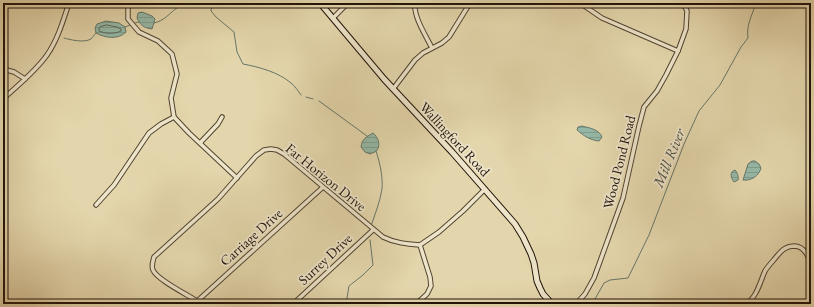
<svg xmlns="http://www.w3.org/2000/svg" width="814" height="307" viewBox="0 0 814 307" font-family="'EB Garamond',serif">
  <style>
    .water { fill: url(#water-rules); stroke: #667769 }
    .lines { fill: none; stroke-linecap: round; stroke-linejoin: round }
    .shore { stroke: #5a6659; stroke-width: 1 }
    .stream { stroke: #667769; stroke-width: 1 }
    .street-casing { stroke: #514432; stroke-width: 5.5 }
    .secondary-casing { stroke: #20130a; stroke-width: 7 }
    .street { stroke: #ede4c9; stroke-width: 3.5 }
    .secondary { stroke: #ede4c9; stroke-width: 5 }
    .labels { text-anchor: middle; stroke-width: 3.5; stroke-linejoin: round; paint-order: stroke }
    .street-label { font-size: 14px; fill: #20130a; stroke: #ede4c9 }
    .water-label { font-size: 15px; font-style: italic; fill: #494d41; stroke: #ede4c9 }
  </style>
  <defs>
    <pattern id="water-rules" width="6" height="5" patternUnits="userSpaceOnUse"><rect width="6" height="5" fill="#95b9a8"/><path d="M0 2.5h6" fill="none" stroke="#809e8f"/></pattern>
  </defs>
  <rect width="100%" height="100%" fill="#e4d6ac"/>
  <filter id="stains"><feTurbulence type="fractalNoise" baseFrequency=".005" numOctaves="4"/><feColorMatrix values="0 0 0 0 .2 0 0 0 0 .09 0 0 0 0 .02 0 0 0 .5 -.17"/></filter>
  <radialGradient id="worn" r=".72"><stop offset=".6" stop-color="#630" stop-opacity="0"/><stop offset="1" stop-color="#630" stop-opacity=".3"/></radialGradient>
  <g class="water">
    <path d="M142,12L152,16L155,19L152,29C144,28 140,25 137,18L138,13Z"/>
    <path d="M106,21L119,23L125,27L126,32C118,40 105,38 96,33L95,28L97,24Z"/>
    <path d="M582,126C589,128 599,129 602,137L599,141C590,140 584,136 577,130L578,127Z"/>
    <path d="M373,133C378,137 381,145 377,150C376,152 372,153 370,154L365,152L361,147C362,139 366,137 373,133Z"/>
    <path d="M752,161H755L759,164L761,168C759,176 751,181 743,180L748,164Z"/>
    <path d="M735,170C737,172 739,177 738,180L734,182C731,178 729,172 735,170Z"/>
  </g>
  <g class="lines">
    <path class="shore" d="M107,25L117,27L121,29V31C115,34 106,34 99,31V29L100,27Z"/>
    <g class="stream">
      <path d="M212,3L211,11L216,17L234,32L237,52L243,64C259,67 278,72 291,83C295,86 298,91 301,95"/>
      <polyline points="792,3 793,4 797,5 806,3"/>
      <polyline points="135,23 139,22"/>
      <path d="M154,23C164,21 170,13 178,7C182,5 186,4 190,3"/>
      <polyline points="125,27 130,25"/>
      <path d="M64,38C71,40 84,43 91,39C93,37 94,35 96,33"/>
      <polyline points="306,97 313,99"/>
      <polyline points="319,101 367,136"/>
      <path d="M371,226C375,214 380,202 382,189C383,177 380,163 376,151"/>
      <polyline points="346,304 349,286 363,275 373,265 370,240"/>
      <path d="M587,304L589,301L595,299L604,283L610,280L628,278L649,235L684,144L699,111L720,85L741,47L748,38C746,25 752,16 756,3"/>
    </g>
    <defs>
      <g id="street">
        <polyline points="128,3 128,19 139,32 158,41 172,54 177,74 171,98 174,117 189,133 237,178"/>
        <path d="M415,3C413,16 426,36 432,48"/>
        <polyline points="580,3 602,18 678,51"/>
        <polyline points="333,18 348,3"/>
        <polyline points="3,69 14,72 25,79"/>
        <polyline points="393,89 415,60 423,53 442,43 449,37 470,3"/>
        <path d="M3,99C18,85 35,72 47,55C58,39 63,21 69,3"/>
        <polyline points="200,143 218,124 222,117"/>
        <polyline points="96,205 114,185 149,133 161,124 174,117"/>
        <polyline points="420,245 439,232 463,211 485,189"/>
        <path d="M197,301C188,295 156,279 153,270C151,266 153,261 154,257L218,199L256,156L264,150L271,149L277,150L284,154L383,237C395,243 407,244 420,245"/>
        <polyline points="194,304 322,188"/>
        <polyline points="293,304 373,230"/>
        <polyline points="416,304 427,294 431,286 430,277 420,245"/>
        <polyline points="576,304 585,294 594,278 623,198 639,126 644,107 657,91 666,75 678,51 686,29 687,11 683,3"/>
        <path d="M746,304C757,297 760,282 765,271C768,266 773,261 777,256C782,250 786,246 795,246C805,247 808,256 811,264"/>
      </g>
      <polyline id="secondary" points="320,3 384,79 452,152 515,224 523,237 531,254 534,263 537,281 540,288 543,294 552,304"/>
    </defs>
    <use href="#street" class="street-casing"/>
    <use href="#secondary" class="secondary-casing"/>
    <use href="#street" class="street"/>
    <use href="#secondary" class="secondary"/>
  </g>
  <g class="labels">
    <g class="street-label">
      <text transform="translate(455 139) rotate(47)" y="5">Wallingford Road</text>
      <text transform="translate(619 162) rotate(-76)" y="5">Wood Pond Road</text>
      <text transform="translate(326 177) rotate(39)" y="5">Far Horizon Drive</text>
      <text transform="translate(251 237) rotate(-42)" y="5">Carriage Drive</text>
      <text transform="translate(325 259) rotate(-43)" y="5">Surrey Drive</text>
    </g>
    <g class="water-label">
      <text transform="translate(669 158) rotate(-68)" y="5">Mill River</text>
    </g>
  </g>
  <rect width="814" height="307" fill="none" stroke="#e4d6ac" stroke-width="16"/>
  <rect x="4" y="4" width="806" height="299" fill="none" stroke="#20130a" stroke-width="2"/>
  <rect x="8" y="8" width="798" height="291" fill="none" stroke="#20130a"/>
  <rect width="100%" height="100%" filter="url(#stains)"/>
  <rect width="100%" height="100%" fill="url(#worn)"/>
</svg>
